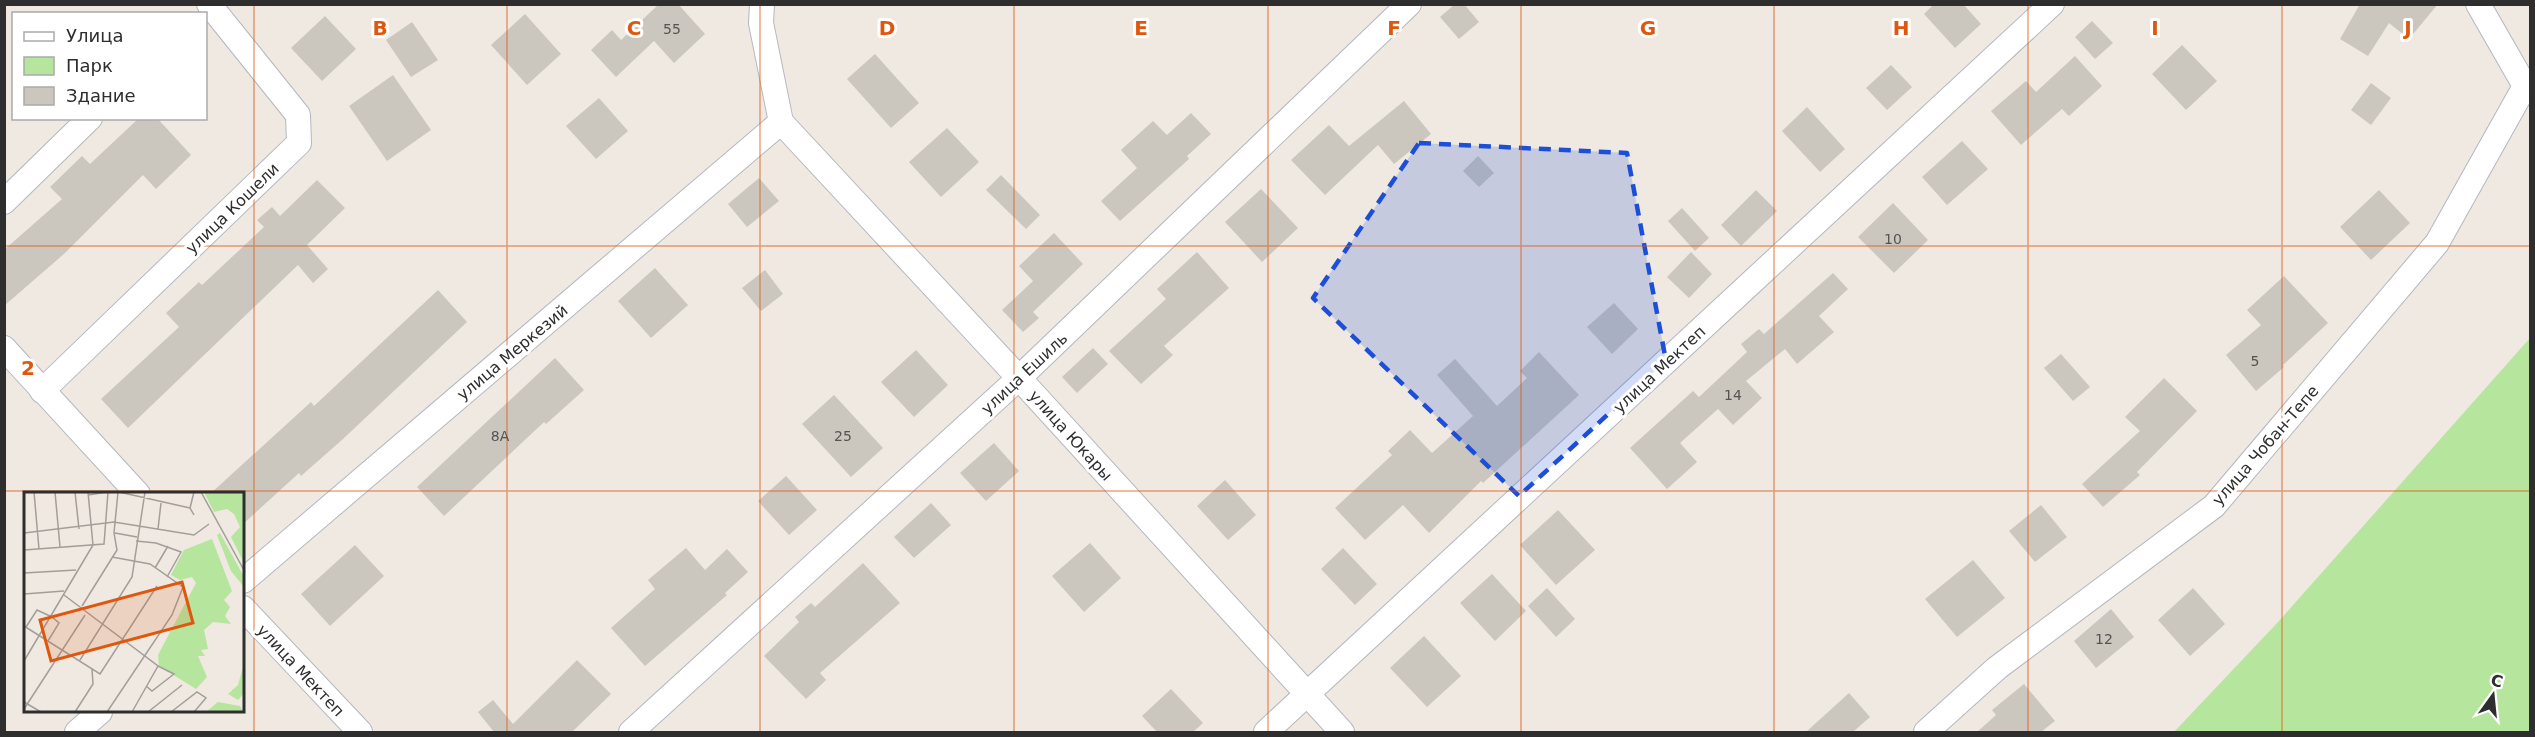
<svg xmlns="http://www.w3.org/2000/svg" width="2535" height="737" viewBox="0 0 2535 737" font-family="'DejaVu Sans',sans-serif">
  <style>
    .green { fill: #b6e59e }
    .building { fill: #cbc7bf }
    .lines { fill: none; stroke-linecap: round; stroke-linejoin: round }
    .minor-casing { stroke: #b4b7c1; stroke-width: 26 }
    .minor { stroke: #fff; stroke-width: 24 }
    .marked { fill: #1d4ed8; fill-opacity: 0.2; stroke: #1d4ed8; stroke-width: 4.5; stroke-dasharray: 12 8; stroke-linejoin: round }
    .grid { fill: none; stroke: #df570e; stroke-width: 1.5; stroke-opacity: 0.55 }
    .labels { text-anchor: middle; stroke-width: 6; stroke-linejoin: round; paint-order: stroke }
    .number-label { font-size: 14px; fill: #555452 }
    .street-label { font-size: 16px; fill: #2e2e2e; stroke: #fff }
    .inset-road { fill: none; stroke: #a29e99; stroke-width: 1.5 }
    .view { fill: #df570e; fill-opacity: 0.15; stroke: #df570e; stroke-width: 3 }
    .inset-edge { fill: none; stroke: #2e2e2e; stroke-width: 3 }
    .grid-label { font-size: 20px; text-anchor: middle; font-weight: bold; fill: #df570e; stroke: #fff; stroke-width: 6; stroke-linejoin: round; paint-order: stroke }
  </style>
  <rect width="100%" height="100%" fill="#efe9e1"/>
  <polygon class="green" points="2530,338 2530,732 2174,732 2279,621"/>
  <g class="building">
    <polygon points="659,4 678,4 705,34 674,63 654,41 616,77 591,50 612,30 621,40"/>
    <polygon points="1455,4 1464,4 1479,22 1459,39 1440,17"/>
    <polygon points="1934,4 1963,4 1981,24 1955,48 1924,14"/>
    <polygon points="2360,4 2438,4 2409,39 2389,23 2368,56 2340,39"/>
    <polygon points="525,14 561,54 527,85 491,45"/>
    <polygon points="325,16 356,49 322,81 291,48"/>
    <polygon points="2092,21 2113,43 2095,59 2075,37"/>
    <polygon points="412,22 438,60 411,77 386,40"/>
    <polygon points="2182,45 2217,81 2186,110 2152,74"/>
    <polygon points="875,54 919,103 891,128 847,79"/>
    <polygon points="2075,56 2102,86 2069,116 2062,109 2021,145 1991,111 2026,81 2036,92"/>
    <polygon points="1891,65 1912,87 1887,110 1866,88"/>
    <polygon points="393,75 431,130 387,161 349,106"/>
    <polygon points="2371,83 2391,98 2371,125 2351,110"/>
    <polygon points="599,98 628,131 596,159 566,126"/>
    <polygon points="1404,101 1431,134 1394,164 1378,145 1325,195 1291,160 1329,125 1349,146"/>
    <polygon points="1807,107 1845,149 1820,172 1782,131"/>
    <polygon points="1191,113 1211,134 1187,156 1189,159 1120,221 1101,201 1137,168 1121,150 1153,121 1167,135"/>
    <polygon points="139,118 157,118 191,155 156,189 143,175 65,253 4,306 4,250 62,199 50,187 82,156 90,164"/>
    <polygon points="947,128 979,162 941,197 909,162"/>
    <polygon points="1962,141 1988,169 1947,205 1922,177"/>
    <polygon points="1478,156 1494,173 1479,187 1463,171"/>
    <polygon points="1001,175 1040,215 1026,229 986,190"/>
    <polygon points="759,178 779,201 747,227 728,204"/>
    <polygon points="317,180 345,208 307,245 328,269 313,283 298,265 128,428 101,399 179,327 166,313 199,282 202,285 264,227 257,220 272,207 280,216"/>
    <polygon points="1261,189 1298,228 1262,262 1225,222"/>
    <polygon points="1756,190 1777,211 1741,246 1721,225"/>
    <polygon points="2379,190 2410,223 2371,260 2340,227"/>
    <polygon points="1893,203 1928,240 1894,273 1858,237"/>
    <polygon points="1682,208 1709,238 1695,251 1668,221"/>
    <polygon points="1054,233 1083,264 1033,312 1039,318 1023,332 1002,310 1033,281 1019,266"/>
    <polygon points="1197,252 1229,288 1164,346 1173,355 1141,384 1109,351 1166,299 1157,289"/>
    <polygon points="1691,252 1712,274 1689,298 1667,277"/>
    <polygon points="655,268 688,305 651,338 618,301"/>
    <polygon points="765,270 783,294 761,311 742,288"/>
    <polygon points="1833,273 1848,289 1819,316 1834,332 1797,364 1785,349 1746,381 1762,398 1733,425 1718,409 1680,443 1697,462 1667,489 1630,448 1693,391 1699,397 1747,352 1741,344 1759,329 1764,334"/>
    <polygon points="2284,276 2328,323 2283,365 2284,367 2256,391 2226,355 2261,325 2247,310"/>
    <polygon points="438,290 467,322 343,439 301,476 299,473 243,524 243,494 210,494 311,402 314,406"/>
    <polygon points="1614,303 1638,329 1612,354 1587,327"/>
    <polygon points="1093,348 1108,364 1077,393 1062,377"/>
    <polygon points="916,350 948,385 914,417 881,382"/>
    <polygon points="1539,352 1579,395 1483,483 1481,481 1429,533 1403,505 1365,540 1335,508 1392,455 1388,451 1410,430 1432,453 1473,416 1437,375 1455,359 1497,406 1527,378 1520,371"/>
    <polygon points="2061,354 2090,387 2073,401 2044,368"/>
    <polygon points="555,358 584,390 546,424 544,422 444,516 417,487"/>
    <polygon points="2164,378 2197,411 2137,472 2140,475 2103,507 2082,484 2140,431 2125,417"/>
    <polygon points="834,395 883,448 851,477 802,424"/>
    <polygon points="994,443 1019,471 986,501 960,473"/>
    <polygon points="786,476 817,510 789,535 758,501"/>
    <polygon points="1225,480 1256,515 1228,540 1197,506"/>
    <polygon points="931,503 951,525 914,558 894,537"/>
    <polygon points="2041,505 2067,537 2035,562 2009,531"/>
    <polygon points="1558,510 1595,550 1556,585 1520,545"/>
    <polygon points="1090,543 1121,578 1084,612 1052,576"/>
    <polygon points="355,545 384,576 330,626 301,594"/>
    <polygon points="686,548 705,570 727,549 748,572 725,593 727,595 645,666 611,628 655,589 648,580"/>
    <polygon points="1343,548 1377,584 1355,605 1321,569"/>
    <polygon points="1973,560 2005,598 1957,637 1925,599"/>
    <polygon points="863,563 900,603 820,673 826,680 806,699 764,656 799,622 795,617 811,603 815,607"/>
    <polygon points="1492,574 1526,611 1495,641 1460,603"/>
    <polygon points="1547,588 1575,619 1556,637 1528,606"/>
    <polygon points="2193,588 2225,624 2190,656 2158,620"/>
    <polygon points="2111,609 2134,637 2096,668 2074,641"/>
    <polygon points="1424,636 1461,676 1427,707 1390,668"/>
    <polygon points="577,660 611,694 572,732 494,732 478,712 493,700 513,724"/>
    <polygon points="2024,684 2055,721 2041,732 1977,732 1996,715 1992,710"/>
    <polygon points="1171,689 1203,723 1193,732 1157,732 1142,716"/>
    <polygon points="1849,693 1870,717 1853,732 1806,732"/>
  </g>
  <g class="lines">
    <defs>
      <g id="minor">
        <polyline points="762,4 761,23 781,122 1019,378 1342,732"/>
        <polyline points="4,202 90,118"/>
        <polyline points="4,348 138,494"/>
        <polyline points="42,391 299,143 298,115 209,4"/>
        <polyline points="243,581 781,122"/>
        <polyline points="243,608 360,732"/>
        <polyline points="77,732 100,712"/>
        <polyline points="631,732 1019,378 1409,4"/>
        <polyline points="1266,732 2052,4"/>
        <polyline points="1926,732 1997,668 2214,506 2437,243 2525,86 2478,4"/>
      </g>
    </defs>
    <use href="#minor" class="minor-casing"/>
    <use href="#minor" class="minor"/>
  </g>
  <path class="marked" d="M1419,143L1627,153L1666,361L1519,496L1313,298Z"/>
  <path class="grid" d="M254,4V732M507,4V732M760,4V732M1014,4V732M1268,4V732M1521,4V732M1774,4V732M2028,4V732M2282,4V732M4,246H2530M4,491H2530"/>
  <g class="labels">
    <g class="number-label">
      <text x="672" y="34">55</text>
      <text x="1893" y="244">10</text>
      <text x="2255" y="366">5</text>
      <text x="1733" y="400">14</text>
      <text x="500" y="441">8А</text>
      <text x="843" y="441">25</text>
      <text x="2104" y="644">12</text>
    </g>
    <g class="street-label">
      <text transform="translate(232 208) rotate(-44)" y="6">улица Кошели</text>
      <text transform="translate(512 352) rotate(-40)" y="6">улица Меркезий</text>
      <text transform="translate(1659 369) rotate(-43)" y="6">улица Мектеп</text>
      <text transform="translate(1024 373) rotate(-43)" y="6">улица Ешиль</text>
      <text transform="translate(1071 435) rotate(48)" y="6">улица Юкары</text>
      <text transform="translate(2265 445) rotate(-49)" y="6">улица Чобан-Тепе</text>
      <text transform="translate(301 670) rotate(47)" y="6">улица Мектеп</text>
    </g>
  </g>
  <g transform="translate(24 492)">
    <rect width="220" height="220" fill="#efe9e1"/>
    <path d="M180,0H220V71L207,45L216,35L210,22L203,17L190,20ZM196,41L220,85V95L207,79L193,43ZM188,47L208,99L200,108L206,115L201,124L207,132L189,130L180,138L184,157L177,158L181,164H174L183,185L172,197L135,174L134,163L172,91L168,85L156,88L147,83L151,75L160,58ZM219,175L220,201L214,208L204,202L214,193ZM194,210L216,214L220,220H182Z" fill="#b6e59e"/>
    <path class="inset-road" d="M10,0L15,57M31,0L36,55M51,0L55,37M95,0L166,16M170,0L166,16L170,23M177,0L221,80M64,3L83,0M134,37L137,11M0,41L90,30L170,43L185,32M91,41L113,45M112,49L132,51L157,60L143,85M0,58L80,52L84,0M131,76L144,54M0,81L52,78M0,102L40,99M40,103L134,174L108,220M58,114L93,58L90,41L94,0M0,134L76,182L133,94M2,135L13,118L28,125L35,131L24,149M56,168L108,85L121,0M0,169L69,53L64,0M122,194L128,199L150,182L134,174M0,210L17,220M0,217L61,123M51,220L69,192L68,177M83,220L148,123L159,95L126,72L88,65M124,220L158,193M147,220L173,200L182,206L170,220"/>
    <path class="view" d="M158,90L169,131L27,169L16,128Z"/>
    <rect width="220" height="220" class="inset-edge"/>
  </g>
  <g class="grid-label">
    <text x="380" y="35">B</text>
    <text x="634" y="35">C</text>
    <text x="887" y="35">D</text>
    <text x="1141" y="35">E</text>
    <text x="1394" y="35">F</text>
    <text x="1648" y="35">G</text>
    <text x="1901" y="35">H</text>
    <text x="2155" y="35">I</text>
    <text x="2408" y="35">J</text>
    <text x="28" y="375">2</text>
  </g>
  <rect width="2535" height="737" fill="none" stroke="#2e2e2e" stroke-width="12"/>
  <rect x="12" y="12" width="195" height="108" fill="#ffffff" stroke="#ababab" stroke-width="1.5"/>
  <rect x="24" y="32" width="30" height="9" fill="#ffffff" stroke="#ababab" stroke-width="1.5"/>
  <text x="66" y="42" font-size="18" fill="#2e2e2e">Улица</text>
  <rect x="24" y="57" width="30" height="18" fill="#b6e59e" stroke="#ababab" stroke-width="1.5"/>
  <text x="66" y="72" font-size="18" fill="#2e2e2e">Парк</text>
  <rect x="24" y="87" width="30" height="18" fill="#cbc7bf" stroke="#ababab" stroke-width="1.5"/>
  <text x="66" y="102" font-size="18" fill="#2e2e2e">Здание</text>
  <g transform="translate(2493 695) rotate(15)" stroke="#ffffff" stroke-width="4.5" paint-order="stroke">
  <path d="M0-4.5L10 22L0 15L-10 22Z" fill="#2e2e2e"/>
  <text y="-9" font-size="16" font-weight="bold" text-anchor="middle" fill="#2e2e2e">С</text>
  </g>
</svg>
